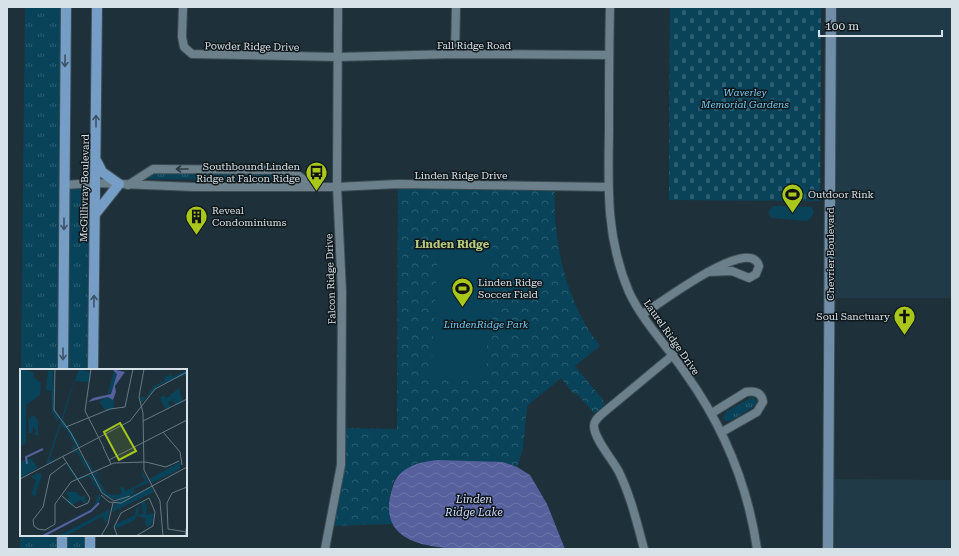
<svg xmlns="http://www.w3.org/2000/svg" width="959" height="556" viewBox="0 0 959 556" font-family="'Roboto Serif',serif">
  <style>
    .built { fill: #203b47 }
    .grass { fill: url(#grass-tufts) }
    .forest { fill: url(#forest-crowns) }
    .cemetery { fill: url(#cemetery-stones) }
    .pitch { fill: #094359 }
    .water { fill: url(#water-waves) }
    .lines { fill: none; stroke-linecap: round; stroke-linejoin: round }
    .street-casing { stroke: #3c4d55; stroke-width: 10 }
    .secondary-casing { stroke: #3c4d55; stroke-width: 12 }
    .primary-casing { stroke: #3c4d55; stroke-width: 12 }
    .street { stroke: #6b808a; stroke-width: 8 }
    .secondary { stroke: #708ea7; stroke-width: 10 }
    .primary { stroke: #759dc5; stroke-width: 10 }
    .oneway { stroke: #3d5367 }
    .oneway2 { stroke: #2f3c42 }
    .labels { text-anchor: middle; stroke-width: 3; stroke-linejoin: round; paint-order: stroke }
    .street-label { font-size: 10px; fill: #d7e2e8; stroke: #0f171b }
    .park-label { font-size: 10px; font-style: italic; fill: #75cbf4; stroke: #0f171b }
    .poi-label { font-size: 10px; fill: #d7e2e8; stroke: #0f171b; text-anchor: start }
    .neighbourhood-label { font-size: 11px; font-weight: bold; fill: #b6c97e; stroke: #0f171b }
    .water-label { font-size: 11px; font-style: italic; fill: #d1dafe; stroke: #0f171b }
    .inset-river { fill: none; stroke: #55609d; stroke-width: 2 }
    .inset-road { fill: none; stroke: #687880; stroke-width: 1 }
    .view { fill: #a9c71b; fill-opacity: 0.15; stroke: #a9c71b; stroke-width: 2 }
    .inset-edge { fill: none; stroke: #d7e2e8; stroke-width: 2 }
  </style>
  <defs>
    <pattern id="grass-tufts" width="24" height="20" patternUnits="userSpaceOnUse"><rect width="24" height="20" fill="#094359"/><path d="M3 7l-1-3M5 7V3M7 7l1-3M15 17l-1-3M17 17v-4M19 17l1-3" fill="none" stroke="#2c5e71"/></pattern>
    <pattern id="forest-crowns" width="20" height="18" patternUnits="userSpaceOnUse"><rect width="20" height="18" fill="#094359"/><path d="M2 6a3 3 0 1 1 6 0M12 15a3 3 0 1 1 6 0" fill="none" stroke="#2c5e71"/></pattern>
    <pattern id="cemetery-stones" width="16" height="16" patternUnits="userSpaceOnUse"><rect width="16" height="16" fill="#094359"/><path d="M2 7V4a2 2 0 0 1 4 0v3zM10 15v-3a2 2 0 0 1 4 0v3z" fill="#2c5e71"/></pattern>
    <pattern id="water-waves" width="16" height="10" patternUnits="userSpaceOnUse"><rect width="16" height="10" fill="#55609d"/><path d="M0 5q4-4 8 0t8 0" fill="none" stroke="#6d76ab"/></pattern>
  </defs>
  <rect width="100%" height="100%" fill="#1e313a"/>
  <g class="built">
    <polygon points="831,7 952,7 952,298 830,298"/>
    <polygon points="828,479 952,480 952,549 828,549"/>
  </g>
  <g class="grass">
    <polygon points="25,7 66,7 64,185 96,183 93,370 21,370"/>
    <polygon points="153,169 289,173 300,180 142,179"/>
    <polygon points="752,397 757,400 755,406 730,421 726,421 723,418 726,412"/>
    <polygon points="21,422 21,535 90,535 90,549 20,549"/>
  </g>
  <path class="forest" d="M398,184L555,186C552,239 566,304 600,346L575,366L603,400L605,405L595,414L577,394L573,393L561,378L527,406L523,449L517,467L503,462L395,478C390,494 385,508 393,524L329,526L339,477L341,428L397,429Z"/>
  <polygon class="cemetery" points="670,7 821,7 820,201 669,200"/>
  <g class="pitch">
    <polygon points="773,206 812,207 814,213 808,221 773,218 770,217 769,211"/>
    <polygon points="439,235 493,238 485,381 431,379"/>
  </g>
  <path class="water" d="M437,460L503,462L517,467L530,475L547,504L565,549C540,549 516,549 491,549C449,549 370,553 393,486C399,467 419,462 437,460Z"/>
  <g class="lines">
    <defs>
      <g id="street">
        <polyline points="183,7 182,37 184,47 192,54 338,57 455,54 609,55"/>
        <path d="M610,7C609,48 609,90 609,131C608,188 606,238 629,292C643,322 668,347 686,374C723,426 748,486 757,549"/>
        <polyline points="455,54 456,7"/>
        <polyline points="64,185 96,183 194,187 337,187 398,184 608,187"/>
        <polyline points="128,185 153,169 291,170 313,187"/>
        <path d="M643,314C658,305 750,234 759,266L756,274L749,278L732,271L708,272"/>
        <path d="M712,413L746,392C755,390 762,393 763,402L757,412L722,432"/>
        <polyline points="325,549 341,465 342,292 337,187 338,7"/>
        <path d="M644,549C637,523 631,497 619,472C613,460 594,439 594,426C594,420 599,417 603,413L673,355"/>
      </g>
      <polyline id="secondary" points="828,549 831,7"/>
      <g id="primary">
        <polyline points="96,213 119,184 102,172 97,162"/>
        <polyline points="63,370 66,7"/>
        <polyline points="93,370 97,7"/>
        <polyline points="62,549 62,535"/>
        <polyline points="90,549 90,535"/>
      </g>
    </defs>
    <use href="#street" class="street-casing"/>
    <use href="#secondary" class="secondary-casing"/>
    <use href="#primary" class="primary-casing"/>
    <use href="#street" class="street"/>
    <use href="#secondary" class="secondary"/>
    <use href="#primary" class="primary"/>
  </g>
  <defs><path id="oneway-shaft" d="M-6 0H5M1.5-3L5.5 0L1.5 3" fill="none" stroke-width="1.6" stroke-linecap="round" stroke-linejoin="round"/></defs>
  <g class="oneway">
    <use href="#oneway-shaft" transform="translate(65 61) rotate(91)"/>
    <use href="#oneway-shaft" transform="translate(96 121) rotate(-90)"/>
    <use href="#oneway-shaft" transform="translate(64 224) rotate(90)"/>
    <use href="#oneway-shaft" transform="translate(94 301) rotate(-89)"/>
    <use href="#oneway-shaft" transform="translate(63 354) rotate(90)"/>
  </g>
  <use class="oneway2" href="#oneway-shaft" transform="translate(182 169) rotate(-180)"/>
  <defs>
    <symbol id="bus-pin" viewBox="-11 -11 22 30"><path d="M0 17L-7.5 6A9.5 9.5 0 1 1 7.5 6Z" fill="#a9c71b" stroke="#0f171b"/><path d="M-5-6H5V4H4V6H2V4H-2V6H-4V4H-5ZM-3.5-4V0h7V-4ZM-3.5 1.2v1.5H-2V1.2ZM2 1.2v1.5H3.5V1.2Z" fill="#111"/></symbol>
    <symbol id="stadium-pin" viewBox="-11 -11 22 30"><path d="M0 17L-7.5 6A9.5 9.5 0 1 1 7.5 6Z" fill="#a9c71b" stroke="#0f171b"/><path d="M0-5a6.5 5 0 1 0 0 10a6.5 5 0 1 0 0-10ZM-3.5-1.8h7v3.6h-7Z" fill="#111"/></symbol>
    <symbol id="building-pin" viewBox="-11 -11 22 30"><path d="M0 17L-7.5 6A9.5 9.5 0 1 1 7.5 6Z" fill="#a9c71b" stroke="#0f171b"/><path d="M-4-6H4V6H1V3H-1V6H-4ZM-2.5-4.3h1.7v1.8h-1.7ZM.8-4.3h1.7v1.8H.8ZM-2.5-1h1.7V.8h-1.7ZM.8-1h1.7V.8H.8Z" fill="#111"/></symbol>
    <symbol id="church-pin" viewBox="-11 -11 22 30"><path d="M0 17L-7.5 6A9.5 9.5 0 1 1 7.5 6Z" fill="#a9c71b" stroke="#0f171b"/><path d="M-1.2-6h2.4v3.5h3.3v2.4h-3.3V6h-2.4V-.1h-3.3v-2.4h3.3Z" fill="#111"/></symbol>
  </defs>
  <g fill-rule="evenodd">
    <use href="#bus-pin" x="304" y="160" width="25" height="34"/>
    <use href="#stadium-pin" x="780" y="182" width="25" height="34"/>
    <use href="#building-pin" x="184" y="204" width="25" height="34"/>
    <use href="#stadium-pin" x="450" y="276" width="25" height="34"/>
    <use href="#church-pin" x="892" y="304" width="25" height="34"/>
  </g>
  <g class="labels">
    <g class="street-label">
      <text x="474" y="49">Fall Ridge Road</text>
      <text transform="translate(252 46) rotate(1)" y="4">Powder Ridge Drive</text>
      <text x="461" y="179">Linden Ridge Drive</text>
      <text transform="translate(84 188) rotate(-89)" y="4">McGillivray Boulevard</text>
      <text transform="translate(830 254) rotate(-90)" y="4">Chevrier Boulevard</text>
      <text transform="translate(330 279) rotate(-92)" y="4">Falcon Ridge Drive</text>
      <text transform="translate(672 337) rotate(55)" y="4">Laurel Ridge Drive</text>
    </g>
    <g class="park-label">
      <text x="745" y="96">Waverley<tspan x="745" dy="12">Memorial Gardens</tspan></text>
      <text x="486" y="328">LindenRidge Park</text>
    </g>
    <g class="poi-label">
      <text x="300" y="170" text-anchor="end">Southbound Linden<tspan x="300" dy="12">Ridge at Falcon Ridge</tspan></text>
      <text x="808" y="198">Outdoor Rink</text>
      <text x="212" y="214">Reveal<tspan x="212" dy="12">Condominiums</tspan></text>
      <text x="478" y="286">Linden Ridge<tspan x="478" dy="12">Soccer Field</tspan></text>
      <text x="890" y="320" text-anchor="end">Soul Sanctuary</text>
    </g>
    <g class="neighbourhood-label">
      <text x="452" y="248">Linden Ridge</text>
    </g>
    <g class="water-label">
      <text x="474" y="503">Linden<tspan x="474" dy="13">Ridge Lake</tspan></text>
    </g>
  </g>
  <g transform="translate(20 369)">
    <rect width="167" height="167" fill="#1e313a"/>
    <path d="M58,0L43,50L58,73L61,76L65,74L59,77L53,71L56,79L51,81L54,76L46,59L43,63L45,60L41,55L29,92L41,87L26,96ZM33,1L35,41L40,48L38,52L32,43L31,22L26,21L28,2ZM167,1V10L165,6L141,15L121,34L120,28H126L134,17L144,12L145,6L149,8V4L152,8ZM144,26L145,29L151,27L153,32L148,33L151,38L146,41L140,29ZM58,80L64,92H65L67,96V90L74,103L71,104L65,93L69,106H72L75,110L73,105L77,103L84,115L77,105L75,106L87,125L96,126L95,122L97,126L102,124L100,119L102,117L106,122L125,112L122,105L123,99V104L129,114L114,119V124L101,131L88,129L80,122L73,107L79,124L69,107L59,111L60,115L50,102L45,91L58,109L69,106L57,83L51,84ZM160,93V100L132,114L129,110ZM131,118L134,123L92,143L95,133ZM79,124L81,128L77,137L19,167L74,138ZM90,140L87,153L85,154L83,147L46,167H38Z" fill="#094359"/>
    <path d="M0,0L14,3L13,8L21,14L20,26L6,36V74L0,77ZM59,0L70,3V13L55,12ZM94,2L97,4L96,13L88,28L94,31V40L86,42L79,33L87,28ZM162,17L159,21L163,33L156,36L150,26ZM8,46L10,51L11,47H14L18,51V67L13,65L16,63L13,57L12,64H9ZM15,89L12,91L18,99L0,109V92ZM19,104L22,106L15,127L11,126L16,111L11,108ZM46,123H56L61,128L65,126L66,135L60,131L51,137L46,132L49,128ZM124,132L127,137L126,146L134,144L131,157L128,158L125,155L126,149L116,147L115,151L95,160L96,155L115,146L116,139L119,138L118,146L123,145L121,134Z" fill="#094359"/>
    <path d="M92,0L105,3L95,17L96,23L93,31L88,28L68,33L73,29L91,25L97,5Z" fill="#55609d"/>
    <path class="inset-river" d="M7,95L6,88L23,80M23,167L71,142L79,134"/>
    <path class="inset-road" d="M35,0L34,41L51,64L82,124L94,132L110,127M71,0L65,42L84,79M124,0L119,28L123,44L124,101L140,132L143,167M123,52L167,30M46,58L90,40L105,38L113,0M143,63L160,83L162,96M83,78L91,95M89,91L167,51M46,94L30,106L23,138L13,151L14,157L18,160L25,161L35,155V135L51,113L94,94L126,93L146,98L159,92M0,110L110,52L135,20L167,3M167,118L152,124L147,134L148,160L167,163M81,126L89,133L101,134L167,98M42,127L56,139L68,134L70,129L43,88M130,131L135,143M97,166L94,158L101,144L129,129L130,131M81,167L88,155L93,134M116,167L133,157L135,143M165,167L167,155"/>
    <path class="view" d="M100,54L116,82L99,91L84,63Z"/>
    <rect width="167" height="167" class="inset-edge"/>
  </g>
  <rect width="959" height="556" fill="none" stroke="#d7e2e8" stroke-width="16"/>
  <path d="M819 30v6h123v-6" fill="none" stroke="#d7e2e8" stroke-width="2"/>
  <text x="825" y="30" font-size="12" fill="#d7e2e8" stroke="#0f171b" stroke-width="3" paint-order="stroke">100 m</text>
</svg>
